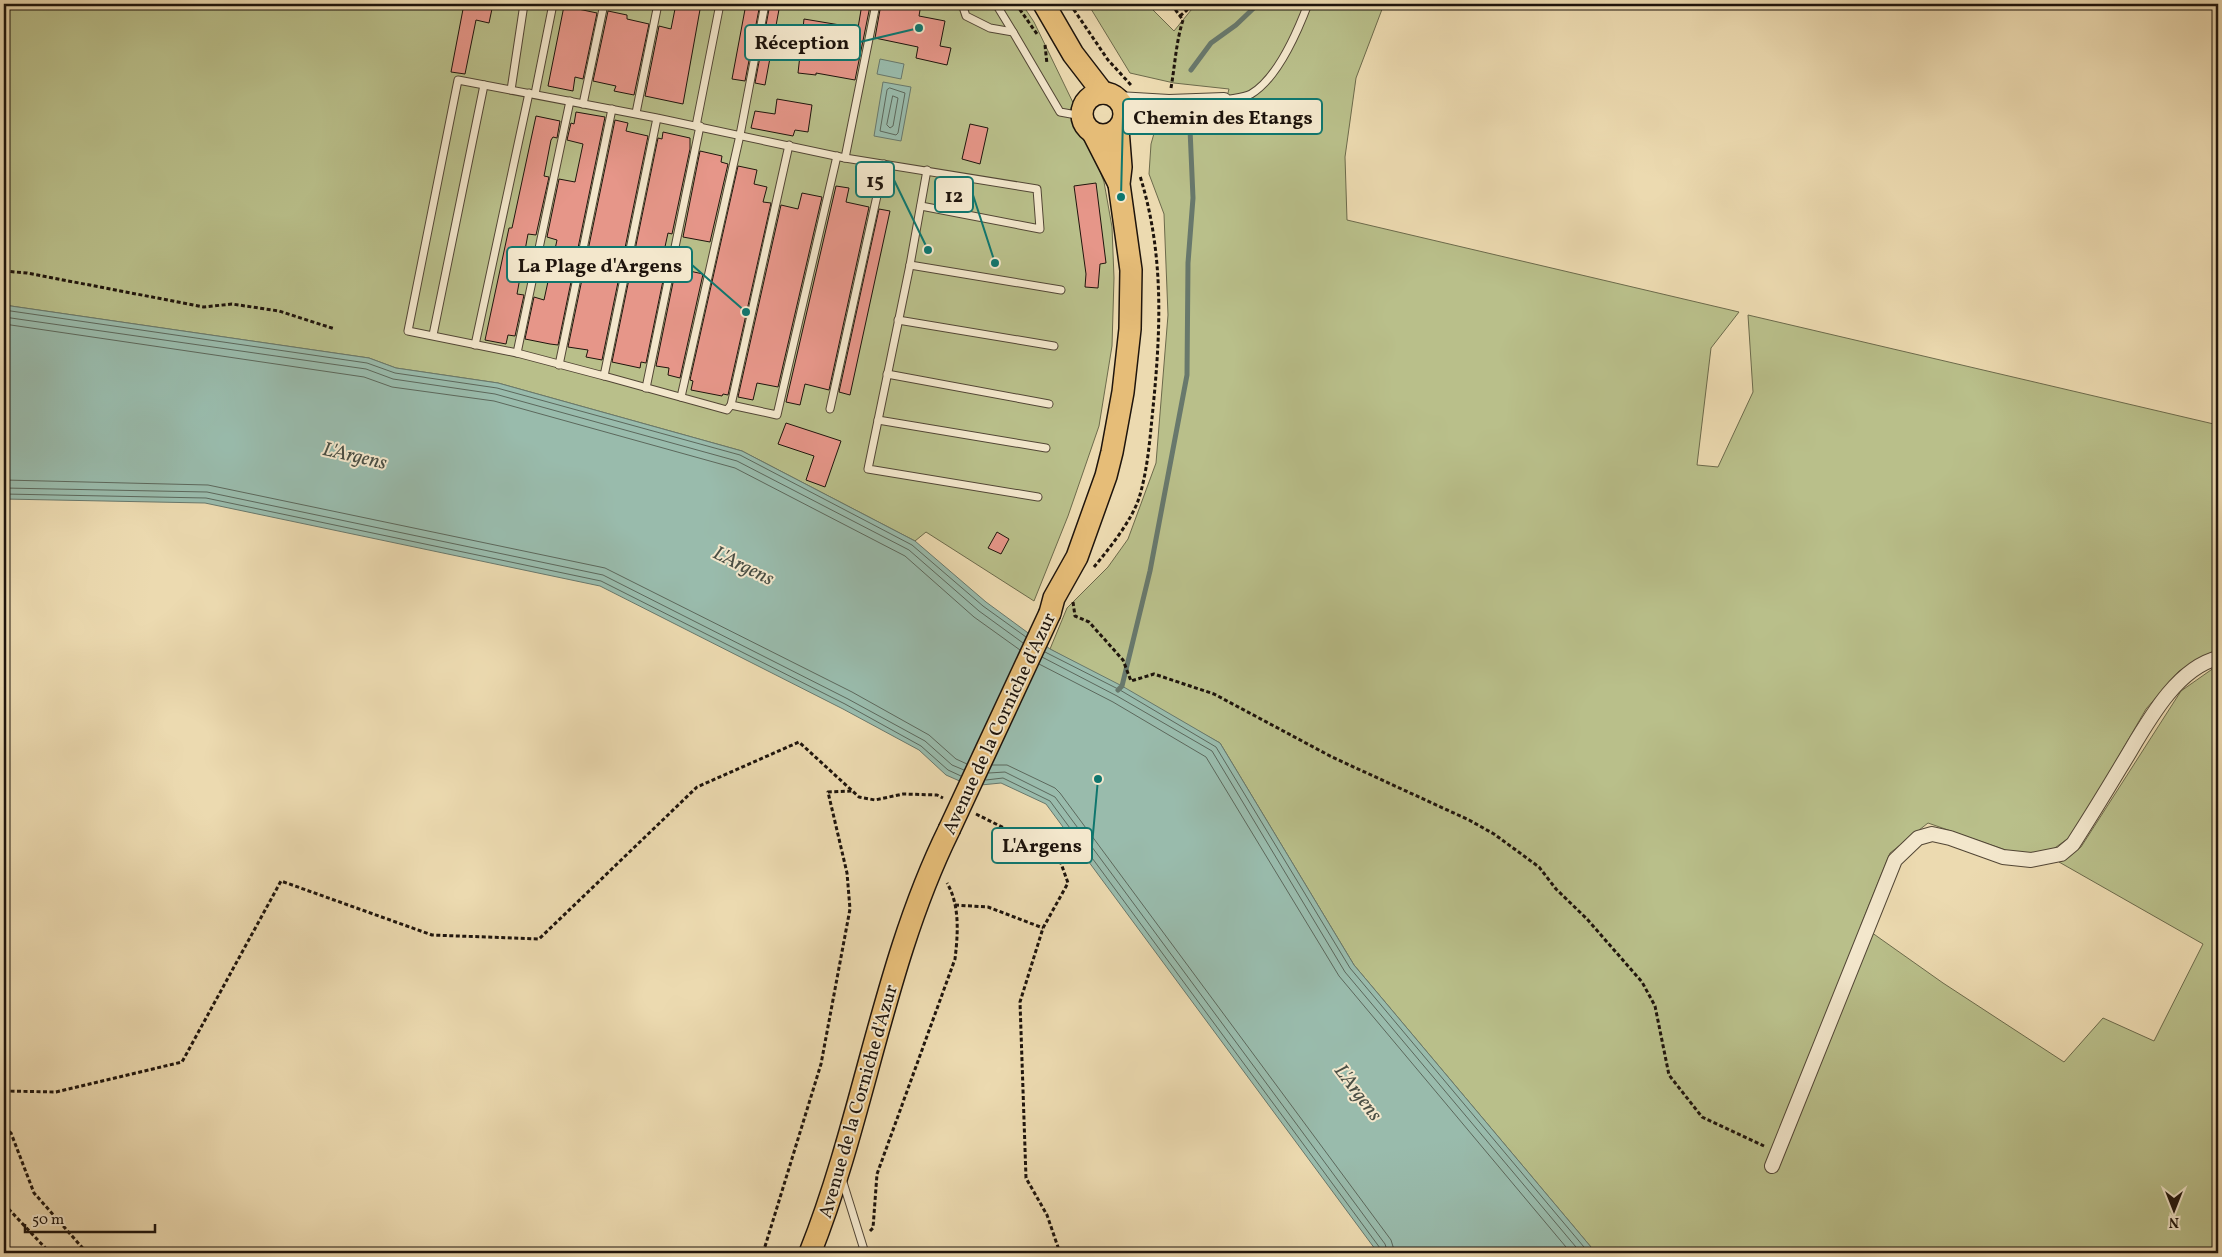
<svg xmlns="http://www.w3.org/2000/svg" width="2222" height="1257" viewBox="0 0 2222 1257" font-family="Vollkorn,serif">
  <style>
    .green { fill: #b9bf8a; stroke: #6c6a4b }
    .water { fill: #99bbac; stroke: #68786c }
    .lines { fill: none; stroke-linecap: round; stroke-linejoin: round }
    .shore { stroke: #5c685c; stroke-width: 1 }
    .stream { stroke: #68786c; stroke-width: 5 }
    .building { fill: #e69689; stroke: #1e140c }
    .service-casing { stroke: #524635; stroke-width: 9 }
    .minor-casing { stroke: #524635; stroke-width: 16 }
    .primary-casing { stroke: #1e140c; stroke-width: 24 }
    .path { stroke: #1e140c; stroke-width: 3; stroke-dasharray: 4 2.5; stroke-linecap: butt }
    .service { stroke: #f3e7cc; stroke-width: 7 }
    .minor { stroke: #f3e7cc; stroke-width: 14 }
    .primary { stroke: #e6bd78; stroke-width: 21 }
    .primary-bridge-casing { stroke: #1e140c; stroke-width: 24; stroke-linecap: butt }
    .primary-bridge { stroke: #e6bd78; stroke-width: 21 }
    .labels { text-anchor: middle; stroke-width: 4; stroke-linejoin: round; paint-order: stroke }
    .street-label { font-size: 19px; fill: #1e140c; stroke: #f3e7cc }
    .water-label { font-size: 20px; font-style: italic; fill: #494e44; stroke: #f3e7cc }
    .leader { fill: none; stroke: #0f766e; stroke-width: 2 }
    .callout-dot { fill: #0f766e; stroke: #f3e7cc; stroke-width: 2 }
    .callout { fill: #f3e7cc; stroke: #0f766e; stroke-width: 2 }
    .callout-label { font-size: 20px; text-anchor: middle; font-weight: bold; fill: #1e140c }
  </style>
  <rect width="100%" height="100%" fill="#ecdab0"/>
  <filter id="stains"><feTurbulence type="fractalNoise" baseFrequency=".004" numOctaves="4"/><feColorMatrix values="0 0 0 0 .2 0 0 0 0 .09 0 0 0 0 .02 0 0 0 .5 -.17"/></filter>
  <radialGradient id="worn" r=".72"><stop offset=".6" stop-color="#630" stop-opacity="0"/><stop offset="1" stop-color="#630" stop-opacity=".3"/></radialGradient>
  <g class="green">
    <polygon points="4,4 1022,4 1034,22 1079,115 1104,182 1112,227 1114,278 1112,346 1099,426 1068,516 1034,601 926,532 915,541 742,451 498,383 396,368 369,358 4,305"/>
    <polygon points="1088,4 1147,4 1174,31 1196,4 1384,4 1356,78 1345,157 1347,220 1739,312 1711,348 1697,465 1718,467 1753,392 1748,315 2218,425 2218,652 2179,671 2146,709 2073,835 2049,852 2014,853 1928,823 1890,853 1861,925 1943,983 2064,1062 2103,1018 2154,1041 2203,944 2059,862 2081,847 2181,691 2218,665 2218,1253 1596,1253 1354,965 1220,743 1050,649 1067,608 1108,567 1128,539 1156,463 1168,315 1164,214 1149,174 1151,144 1157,123 1222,115 1229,89 1174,83 1130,73"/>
  </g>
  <g class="water">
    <polygon points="880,59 904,64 901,79 877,74"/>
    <polygon points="883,82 911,87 901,141 874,136"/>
    <polygon points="4,305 369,358 396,368 498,383 742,451 915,541 986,602 1050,649 1122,686 1220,743 1354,965 1596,1253 1378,1253 1046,804 1001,783 971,786 946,775 919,750 843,709 600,586 205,503 4,499"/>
  </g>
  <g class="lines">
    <g class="shore">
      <polygon points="890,88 905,93 898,133 896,135 880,131 887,90"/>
      <polygon points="893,96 898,98 893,126 890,128 887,125"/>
      <polyline points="4,310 367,363 395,373 497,388 740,455 912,545 983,606 1026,637"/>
      <polyline points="4,317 366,369 393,379 495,394 737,461 909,550 979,611 1023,643"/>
      <polyline points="4,324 364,377 392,387 494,401 735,468 905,556 974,617 1020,650"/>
      <polyline points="4,480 208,485 605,568 852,692 929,735 956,759 967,764"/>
      <polyline points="4,488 207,492 603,575 848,699 925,741 952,765 964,770"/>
      <polyline points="4,494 206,498 601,581 845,704 921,746 948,770 961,776"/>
      <polyline points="1045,652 1120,690 1216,747 1350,968 1589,1253"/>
      <polyline points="1042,657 1117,696 1212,751 1345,972 1581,1253"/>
      <polyline points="1039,664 1113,702 1206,757 1339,976 1571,1253"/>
      <polyline points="992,765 1007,765 1055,788 1060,793 1391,1240 1395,1253"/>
      <polyline points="989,773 1005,772 1055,797 1385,1244 1388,1253"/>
      <polyline points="986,780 1003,778 1050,801 1380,1248 1381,1253"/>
    </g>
    <g class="stream">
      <polyline points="1191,70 1211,43 1236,25 1258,4"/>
      <polyline points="1118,690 1122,686 1150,571 1187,375 1188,263 1193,198 1190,129"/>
    </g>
  </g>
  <g class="building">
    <polygon points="464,4 493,4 489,23 476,20 465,74 451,72"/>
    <polygon points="676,4 701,4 683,104 645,96 659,26 671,29"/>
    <polygon points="746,4 760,4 745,81 732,79"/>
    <polygon points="770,4 780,4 765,85 755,83"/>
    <polygon points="862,4 870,6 855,80 816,73 816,75 798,73 804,19 858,28"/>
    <polygon points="881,4 921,4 919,16 945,21 940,46 951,48 947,65 916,58 918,47 875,38"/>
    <polygon points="564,6 597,13 583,79 575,77 573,91 548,86"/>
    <polygon points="608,11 627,15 627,19 649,24 634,95 614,91 616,86 593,81"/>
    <polygon points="777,99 812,105 808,132 795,130 793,136 751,128 755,111 775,114"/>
    <polygon points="576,112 605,117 558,345 550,344 525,339 534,297 544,300 557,240 547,237 559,179 575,182 583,144 567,140 571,123 574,124"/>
    <polygon points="536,116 560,121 557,138 553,137 551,140 544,176 549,177 536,235 528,234 517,294 524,295 515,336 508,335 506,344 485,340 509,228 512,228"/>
    <polygon points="615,120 628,123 626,131 648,136 602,360 586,357 588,350 568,347"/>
    <polygon points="970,124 988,128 980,164 962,159"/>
    <polygon points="663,132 690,138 690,149 672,234 668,233 661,265 666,266 646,363 641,362 640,368 612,362 658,138 662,139"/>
    <polygon points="700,151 722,156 721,162 728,164 710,242 683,237"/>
    <polygon points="738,166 757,170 754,184 767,187 763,202 771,203 728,395 723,394 722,396 691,390 693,381 690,380"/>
    <polygon points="1096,183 1106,263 1100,264 1098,288 1085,287 1086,274 1074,186"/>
    <polygon points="836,186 849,188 846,202 869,207 829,390 805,384 800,405 786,402"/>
    <polygon points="802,193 822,197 778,387 757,383 753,400 738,397 781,205 798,209"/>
    <polygon points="879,209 890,211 850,395 839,392"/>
    <polygon points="676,268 703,274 680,378 668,375 669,368 656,366"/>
    <polygon points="786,423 841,441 825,487 806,480 814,456 778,444"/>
    <polygon points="997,532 1009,539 1001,554 988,548"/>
  </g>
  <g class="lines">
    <defs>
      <g id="service">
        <polyline points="962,4 966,16 990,28 1013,32 1060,112 1082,116"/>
        <polyline points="996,4 1013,32"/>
        <polyline points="511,90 524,4"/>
        <polyline points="535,94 553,4"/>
        <path d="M1224,100C1232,98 1244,98 1251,94C1278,78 1297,33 1308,4"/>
        <polyline points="583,104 604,4"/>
        <polyline points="636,113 658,4"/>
        <polyline points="657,118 604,376 517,353 408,331 458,80 657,118 845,158 1037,189 1040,229 921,206"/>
        <polyline points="696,126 720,4"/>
        <polyline points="845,158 876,4"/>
        <polyline points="927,170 910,265 868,469 1038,497"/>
        <polyline points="910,265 1061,290"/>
        <polyline points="898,320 1054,346"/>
        <polyline points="433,335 484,85"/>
        <polyline points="475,345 529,93"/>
        <polyline points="517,353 570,101"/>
        <polyline points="559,365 612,109"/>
        <polyline points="887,374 1049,404"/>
        <polyline points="604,376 727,410 731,405 789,145"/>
        <polyline points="646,388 700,126"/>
        <polyline points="681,397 740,135 765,4"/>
        <polyline points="731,405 777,415 837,156"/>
        <polyline points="830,409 884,164"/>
        <polyline points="878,420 1046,448"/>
        <polyline points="842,1179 865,1253"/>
      </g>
      <g id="minor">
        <polyline points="1118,99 1169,102 1224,100"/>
        <polyline points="1122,124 1166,103"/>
        <path d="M1772,1166L1895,860L1918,838L1932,834L1950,838L2003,857L2031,860L2061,854L2073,844C2089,819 2105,793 2120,768C2143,731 2173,669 2218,658"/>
      </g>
      <g id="primary">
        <polyline points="1044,4 1073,54 1103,93"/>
        <circle cx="1103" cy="114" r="21"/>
        <polyline points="1093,133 1118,182"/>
        <polyline points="1050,613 1054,598 1077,557 1106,476 1112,452 1123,392 1130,329 1131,270 1119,184 1121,167 1118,129"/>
        <path d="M810,1253C865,1115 883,964 949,830"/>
      </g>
    </defs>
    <use href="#service" class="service-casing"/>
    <use href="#minor" class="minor-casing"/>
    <use href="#primary" class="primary-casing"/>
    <g class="path">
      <polyline points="1016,4 1037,34"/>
      <polyline points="1070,4 1108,60 1131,85"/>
      <polyline points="1180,16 1187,10 1189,4"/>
      <polyline points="1045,45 1047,64"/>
      <path d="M1171,88C1175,65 1176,42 1183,20L1171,4"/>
      <polyline points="4,271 27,273 204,307 232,304 279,311 335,329"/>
      <path d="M1094,567C1109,549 1132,520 1139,498C1148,469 1150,437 1153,408C1161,328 1164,253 1140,176"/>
      <polyline points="1073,602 1075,616 1089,622 1123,660 1131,681 1154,674 1214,694 1332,757 1469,820 1494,834 1539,867 1556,889 1587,919 1642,982 1655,1006 1669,1075 1702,1117 1764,1146"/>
      <polyline points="976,814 1058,855 1068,883 1043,928 1020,1002 1026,1178 1047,1215 1060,1253"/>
      <polyline points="955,905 988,907 1043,928"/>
      <polyline points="4,1091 56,1092 182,1062 281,881 432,935 539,939 697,787 799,742 859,797 875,800 903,794 937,795 943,798"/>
      <polyline points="4,1128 11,1133 34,1193 87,1253"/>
      <polyline points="4,1204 50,1253"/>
      <path d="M870,1231L873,1228L877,1174L955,959C958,934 960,905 947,883"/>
      <polyline points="763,1253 821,1064 850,909 847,873 828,792 852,791"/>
    </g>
    <use href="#service" class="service"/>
    <use href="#minor" class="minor"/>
    <use href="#primary" class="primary"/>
    <defs>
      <polyline id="primary-bridge" points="949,830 1050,613"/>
    </defs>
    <use href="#primary-bridge" class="primary-bridge-casing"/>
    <use href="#primary-bridge" class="primary-bridge"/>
  </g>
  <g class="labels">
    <g class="street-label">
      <text transform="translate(998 723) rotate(-65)" y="7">Avenue de la Corniche d'Azur</text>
      <text transform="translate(857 1101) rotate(-74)" y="7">Avenue de la Corniche d'Azur</text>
    </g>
    <g class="water-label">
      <text transform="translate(355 455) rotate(13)" y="7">L'Argens</text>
      <text transform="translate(744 565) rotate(26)" y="7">L'Argens</text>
      <text transform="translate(1359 1092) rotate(53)" y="7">L'Argens</text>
    </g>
  </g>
  <path class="leader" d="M919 28L860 42M1121 197L1123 117M928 250L894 180M995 263L973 195M746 312L692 265M1098 779L1092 845"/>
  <g class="callout-dot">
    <circle cx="919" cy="28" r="5"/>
    <circle cx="1121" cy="197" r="5"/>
    <circle cx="928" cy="250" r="5"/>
    <circle cx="995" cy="263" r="5"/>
    <circle cx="746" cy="312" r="5"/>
    <circle cx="1098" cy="779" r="5"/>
  </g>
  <g class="callout">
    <rect x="745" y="25" width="115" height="35" rx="5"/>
    <rect x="1123" y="99" width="199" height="35" rx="5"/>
    <rect x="856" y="162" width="38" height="35" rx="5"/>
    <rect x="935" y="177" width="38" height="35" rx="5"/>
    <rect x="507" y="247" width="185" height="35" rx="5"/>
    <rect x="992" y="828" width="100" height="35" rx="5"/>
  </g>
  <g class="callout-label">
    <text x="802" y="49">Réception</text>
    <text x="1223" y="124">Chemin des Etangs</text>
    <text x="875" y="187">15</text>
    <text x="954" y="202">12</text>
    <text x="600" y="272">La Plage d'Argens</text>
    <text x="1042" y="852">L'Argens</text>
  </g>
  <rect width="2222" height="1257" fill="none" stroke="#ecdab0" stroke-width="20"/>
  <rect x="5" y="5" width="2212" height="1247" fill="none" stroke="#1e140c" stroke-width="2.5"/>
  <rect x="10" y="10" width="2202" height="1237" fill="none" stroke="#1e140c"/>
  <g transform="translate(2174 1210) rotate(180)" stroke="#f3e7cc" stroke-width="4" paint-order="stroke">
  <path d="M0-4L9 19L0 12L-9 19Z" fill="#1e140c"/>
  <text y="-8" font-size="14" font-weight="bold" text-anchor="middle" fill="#1e140c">N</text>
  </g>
  <path d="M25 1224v8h130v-8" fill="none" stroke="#1e140c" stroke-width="2.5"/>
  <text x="32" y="1224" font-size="15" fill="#1e140c" stroke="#f3e7cc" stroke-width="4" paint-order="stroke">50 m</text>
  <rect width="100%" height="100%" filter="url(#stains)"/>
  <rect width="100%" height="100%" fill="url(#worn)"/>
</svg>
